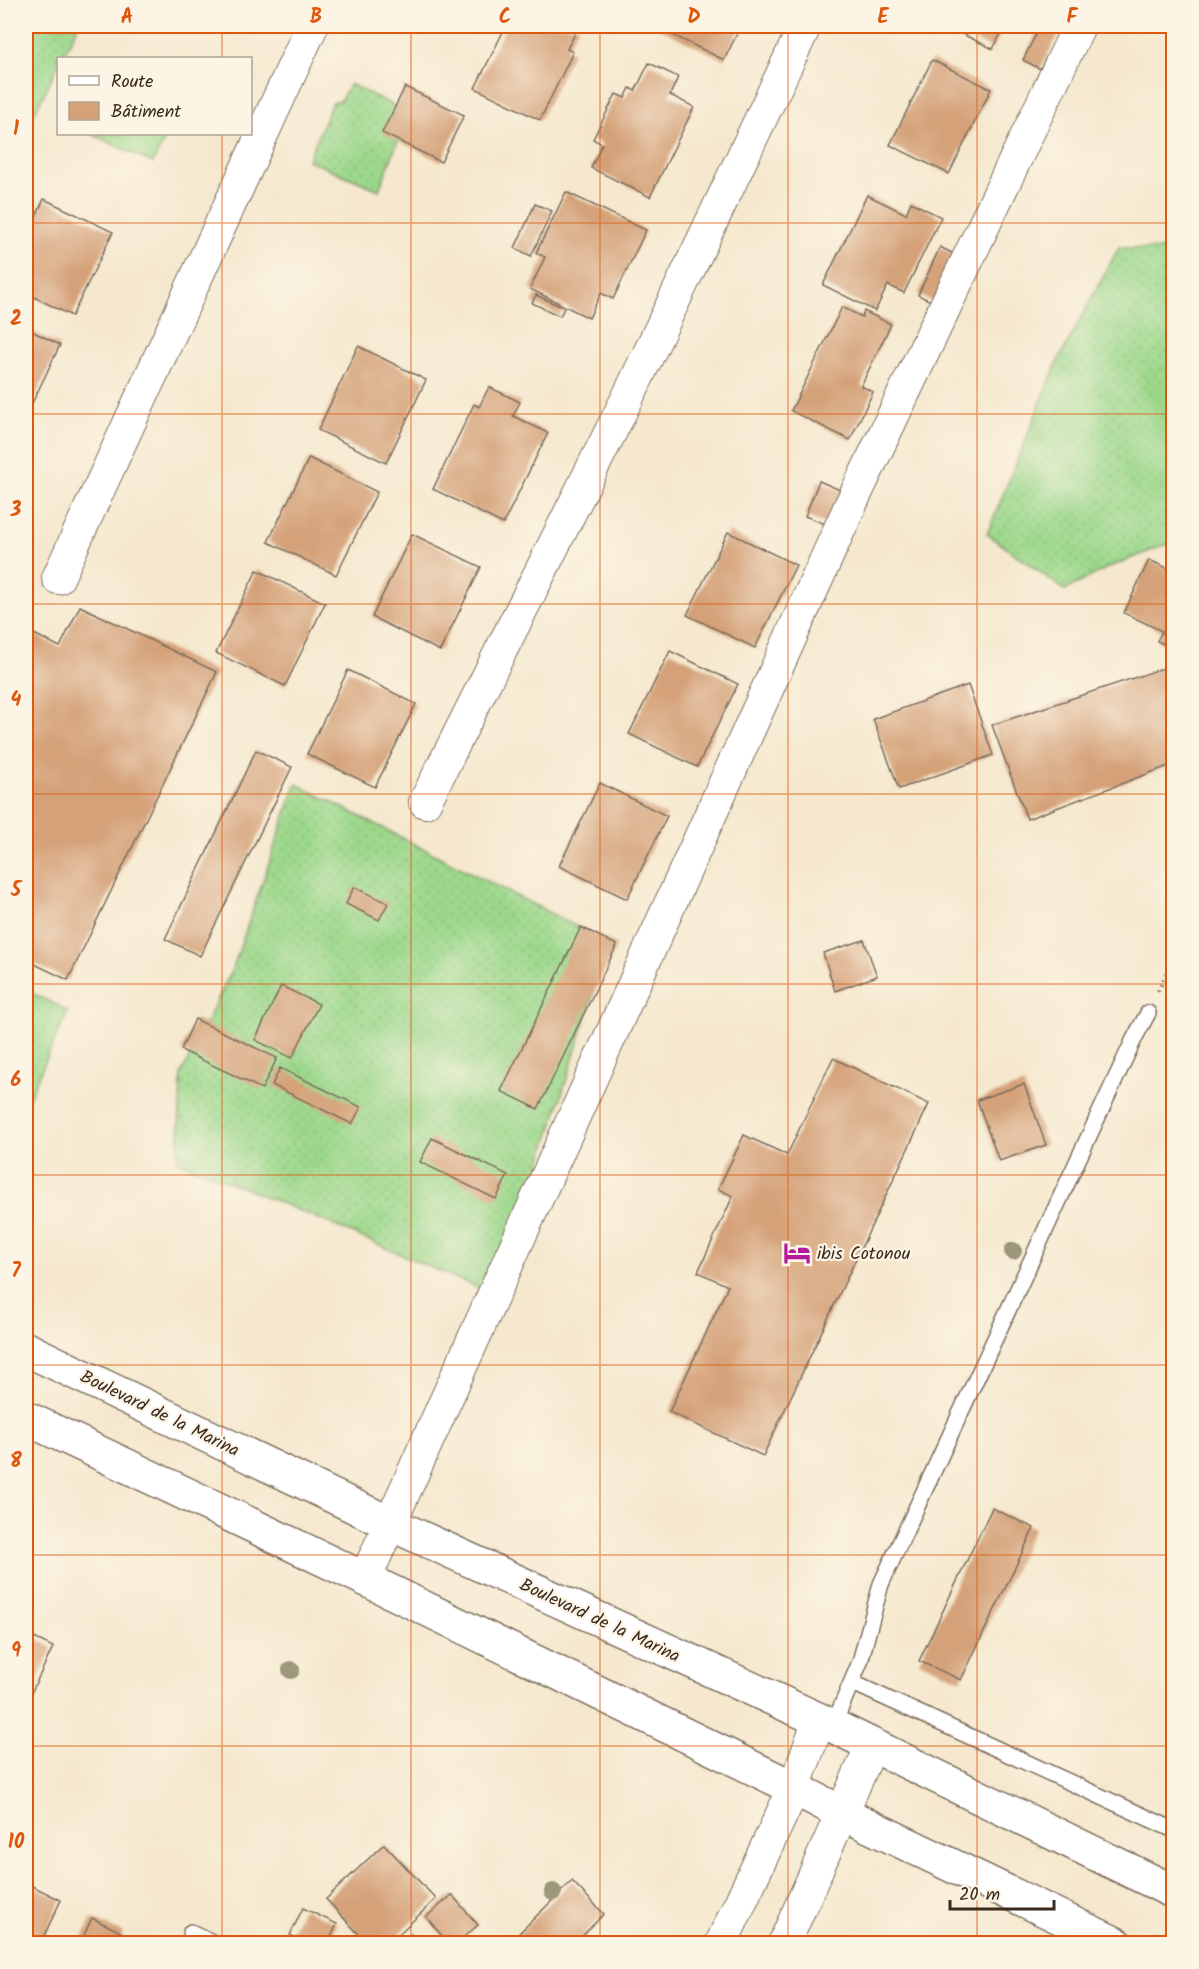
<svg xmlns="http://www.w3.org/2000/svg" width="1199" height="1969" viewBox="0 0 1199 1969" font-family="Kalam,sans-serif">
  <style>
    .grass { fill: url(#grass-dots); stroke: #6c8154; stroke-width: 1.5 }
    .pitch { fill: #9cd88b; stroke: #6c8154; stroke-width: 1.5 }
    .building { fill: #d4a178 }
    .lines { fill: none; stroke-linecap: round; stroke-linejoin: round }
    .service-casing { stroke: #7c6c5c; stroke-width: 18 }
    .minor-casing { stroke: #7c6c5c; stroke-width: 34 }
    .primary-casing { stroke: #7c6c5c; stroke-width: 36 }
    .path { stroke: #7c6c5c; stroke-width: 4; stroke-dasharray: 1.5 4.5; stroke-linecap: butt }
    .service { stroke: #fff; stroke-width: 15 }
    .minor { stroke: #fff; stroke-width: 32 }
    .primary { stroke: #fff; stroke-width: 33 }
    .tree { fill: #9c987c }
    .grid { fill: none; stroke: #df570d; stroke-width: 1.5; stroke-opacity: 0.55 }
    .labels { text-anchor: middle; stroke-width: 4.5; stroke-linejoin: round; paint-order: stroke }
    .poi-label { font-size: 18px; fill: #3b2a1e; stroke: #fcf5e5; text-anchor: start }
    .street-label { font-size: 18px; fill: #3b2a1e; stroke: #fcf5e5 }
    .neatline { fill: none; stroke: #df570d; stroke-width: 2 }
    .grid-label { font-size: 20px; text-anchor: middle; font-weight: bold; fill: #df570d }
  </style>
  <defs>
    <pattern id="grass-dots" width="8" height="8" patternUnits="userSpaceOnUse" patternTransform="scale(1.5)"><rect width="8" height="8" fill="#9cd88b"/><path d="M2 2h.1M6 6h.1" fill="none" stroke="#87ba78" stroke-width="1.8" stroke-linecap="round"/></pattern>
  </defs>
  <rect width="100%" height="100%" fill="#fcf5e5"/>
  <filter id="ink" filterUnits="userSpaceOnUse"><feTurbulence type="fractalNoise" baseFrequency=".0167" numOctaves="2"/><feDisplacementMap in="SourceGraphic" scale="12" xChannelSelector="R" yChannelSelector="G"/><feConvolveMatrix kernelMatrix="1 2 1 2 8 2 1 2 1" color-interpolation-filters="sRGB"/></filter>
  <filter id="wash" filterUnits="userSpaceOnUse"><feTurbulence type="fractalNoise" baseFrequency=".008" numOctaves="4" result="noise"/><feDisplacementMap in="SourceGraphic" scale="24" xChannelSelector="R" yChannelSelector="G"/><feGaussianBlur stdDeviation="1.35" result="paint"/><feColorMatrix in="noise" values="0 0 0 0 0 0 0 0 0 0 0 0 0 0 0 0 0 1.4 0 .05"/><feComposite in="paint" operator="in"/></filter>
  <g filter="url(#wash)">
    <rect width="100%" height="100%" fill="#f5e8ce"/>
    <g class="grass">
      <polygon points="26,26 78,26 62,58 58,58 58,65 26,131"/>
      <polygon points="350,84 409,113 379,190 308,160 332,103 340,101"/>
      <polygon points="1119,247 1173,251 1173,542 1107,568 1065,590 987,534 1057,363"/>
      <polygon points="296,784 609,943 536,1178 483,1290 310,1215 178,1161 181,1074 233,968"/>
      <polygon points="26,990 68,1011 26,1104"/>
    </g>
    <polygon class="pitch" points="91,134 167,134 153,163"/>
    <g id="blocks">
      <g class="building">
        <polygon points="506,26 579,26 567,49 573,52 540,120 475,88"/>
        <polygon points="659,26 741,26 724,60 658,28"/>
        <polygon points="946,26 1005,26 993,49"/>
        <polygon points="1040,26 1063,26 1040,69 1023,60"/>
        <polygon points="932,60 991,89 949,174 890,145"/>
        <polygon points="649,63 678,77 670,95 694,107 650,197 591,168 602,144 593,139 616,94 625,98 630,88 635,91"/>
        <polygon points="405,87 464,115 441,162 382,133"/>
        <polygon points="566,192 646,230 613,299 601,293 589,318 530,289 545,257 536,253"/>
        <polygon points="867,195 906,214 911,202 941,217 904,293 888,285 875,311 823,285"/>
        <polygon points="44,199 113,232 72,316 26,293 26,238"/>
        <polygon points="535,204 552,211 531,256 515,248"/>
        <polygon points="940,247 956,255 935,303 918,295"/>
        <polygon points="536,295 564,308 560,316 532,303"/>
        <polygon points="842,307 862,317 864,311 891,324 861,386 873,392 850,440 791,411"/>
        <polygon points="26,328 60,345 26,416"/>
        <polygon points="358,346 426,380 386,463 318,430"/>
        <polygon points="489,387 520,402 513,416 548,433 503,524 433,489 474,404 479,407"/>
        <polygon points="309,458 377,492 336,575 268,542"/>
        <polygon points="819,481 852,495 838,529 805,516"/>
        <polygon points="728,532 796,565 755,648 687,615"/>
        <polygon points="412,534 481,567 440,651 372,617"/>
        <polygon points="1149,560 1174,571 1174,649 1157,641 1162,631 1124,613"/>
        <polygon points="257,570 325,603 285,686 216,653"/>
        <polygon points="80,606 217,672 68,980 26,960 26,630 60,647"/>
        <polygon points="670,651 738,684 697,767 629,734"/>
        <polygon points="1174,652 1174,764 1027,819 992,725 1167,667"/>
        <polygon points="348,670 416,704 375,787 307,754"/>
        <polygon points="968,685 993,755 899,789 873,719"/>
        <polygon points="256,750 292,767 200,956 165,939"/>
        <polygon points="600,783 667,816 627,899 559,866"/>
        <polygon points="354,887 388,903 379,920 346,904"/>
        <polygon points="581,927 617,945 538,1109 501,1091"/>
        <polygon points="864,940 877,976 835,991 823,953"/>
        <polygon points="281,986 319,1004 292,1058 255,1040"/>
        <polygon points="195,1019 277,1058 262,1089 181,1050"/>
        <polygon points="833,1058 929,1104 763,1456 669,1412 728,1286 698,1272 733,1196 718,1189 744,1135 787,1155"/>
        <polygon points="280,1068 361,1107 352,1124 272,1085"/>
        <polygon points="1024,1084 1046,1145 999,1161 977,1100"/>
        <polygon points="432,1138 508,1175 496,1199 420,1162"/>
        <polygon points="992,1508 1034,1528 961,1680 919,1661"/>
        <polygon points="26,1634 53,1647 26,1704"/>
        <polygon points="384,1844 436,1899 388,1944 368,1944 326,1899"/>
        <polygon points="572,1881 604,1914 574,1944 508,1944"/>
        <polygon points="26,1883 61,1900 40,1944 26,1944"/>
        <polygon points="452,1895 478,1925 456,1944 449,1944 426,1917"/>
        <polygon points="303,1908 337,1924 328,1944 309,1944 290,1935"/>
        <polygon points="92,1918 123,1933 118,1944 80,1944"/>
        <polygon points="411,1934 419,1944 400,1944"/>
      </g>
    </g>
  </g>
  <g filter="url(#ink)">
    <use href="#blocks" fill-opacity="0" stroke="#7c6c5c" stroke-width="1.5"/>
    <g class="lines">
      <defs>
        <g id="service">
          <polyline points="853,1683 1174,1830"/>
          <polyline points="833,1726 860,1662 881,1584 1134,1039 1148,1013"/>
          <polyline points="191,1932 216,1944"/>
        </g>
        <g id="minor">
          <polyline points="58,578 312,26"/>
          <polyline points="425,802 628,397 805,26"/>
          <polyline points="365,1579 850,506 1079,26"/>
          <polyline points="721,1944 794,1788 819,1720"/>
          <polyline points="784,1944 872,1745"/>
        </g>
        <g id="primary">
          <polyline points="26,1349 391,1524 833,1726 1174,1892"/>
          <polyline points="26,1418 365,1579 794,1788 842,1813 1116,1944"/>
        </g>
      </defs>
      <use href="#service" class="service-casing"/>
      <use href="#minor" class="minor-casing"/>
      <use href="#primary" class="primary-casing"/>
      <polyline class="path" points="1158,991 1174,958"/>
      <use href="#service" class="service"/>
      <use href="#minor" class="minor"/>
      <use href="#primary" class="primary"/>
    </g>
    <g class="tree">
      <circle cx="1013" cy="1251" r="9"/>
      <circle cx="291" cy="1670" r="9"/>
      <circle cx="553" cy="1892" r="9"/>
    </g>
  </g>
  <path class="grid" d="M222,26V58M411,26V1944M600,26V1944M788,26V1944M977,26V1944M222,134V1944M26,223H1174M26,414H1174M26,604H1174M26,794H1174M26,984H1174M26,1175H1174M26,1365H1174M26,1555H1174M26,1746H1174"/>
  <defs>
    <symbol id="hotel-bare" viewBox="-9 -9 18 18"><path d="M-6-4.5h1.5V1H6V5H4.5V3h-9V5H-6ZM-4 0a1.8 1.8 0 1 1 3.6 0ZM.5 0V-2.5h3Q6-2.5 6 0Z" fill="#b5179e" stroke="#fcf5e5" stroke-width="2.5" paint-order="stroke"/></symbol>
  </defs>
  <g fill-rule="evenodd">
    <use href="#hotel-bare" x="778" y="1234" width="38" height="38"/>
  </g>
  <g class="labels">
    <g class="poi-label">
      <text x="817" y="1259">ibis Cotonou</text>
    </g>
    <g class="street-label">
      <text transform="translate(160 1413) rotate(26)" y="6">Boulevard de la Marina</text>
      <text transform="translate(600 1620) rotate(25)" y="6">Boulevard de la Marina</text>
    </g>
  </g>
  <rect width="1199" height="1969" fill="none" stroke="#fcf5e5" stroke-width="66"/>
  <rect x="57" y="57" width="195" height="78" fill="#fcf5e5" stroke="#afa495" stroke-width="1.5"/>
  <rect x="69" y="76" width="30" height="9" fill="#ffffff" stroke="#afa495" stroke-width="1.5"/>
  <text x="111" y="87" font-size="18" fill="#3b2a1e">Route</text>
  <rect x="69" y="102" width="30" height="18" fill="#d4a178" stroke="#afa495" stroke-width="1.5"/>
  <text x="111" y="117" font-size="18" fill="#3b2a1e">Bâtiment</text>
  <path d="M950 1900v9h104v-9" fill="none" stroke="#3b2a1e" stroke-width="3"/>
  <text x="959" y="1900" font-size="18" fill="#3b2a1e" stroke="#fcf5e5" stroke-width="4.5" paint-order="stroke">20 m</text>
  <rect x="33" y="33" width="1133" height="1903" class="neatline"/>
  <g class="grid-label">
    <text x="127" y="23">A</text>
    <text x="316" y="23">B</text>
    <text x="505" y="23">C</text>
    <text x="694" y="23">D</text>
    <text x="883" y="23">E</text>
    <text x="1072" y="23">F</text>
    <text x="16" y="135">1</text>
    <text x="16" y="325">2</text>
    <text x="16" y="516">3</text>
    <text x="16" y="706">4</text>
    <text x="16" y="896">5</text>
    <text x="16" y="1086">6</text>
    <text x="16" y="1277">7</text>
    <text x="16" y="1467">8</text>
    <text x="16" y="1657">9</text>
    <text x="16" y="1848">10</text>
  </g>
</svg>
